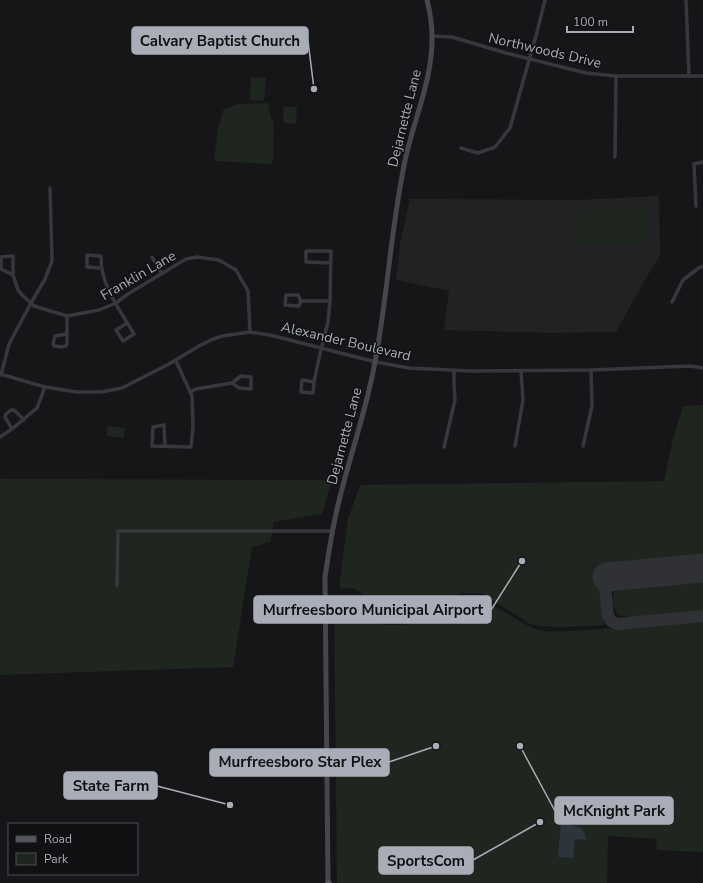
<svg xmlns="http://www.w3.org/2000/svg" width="703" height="883" viewBox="0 0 703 883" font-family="'Nunito Sans',sans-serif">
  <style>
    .built { fill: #222225 }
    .green { fill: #1e261f }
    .water { fill: #2c353c }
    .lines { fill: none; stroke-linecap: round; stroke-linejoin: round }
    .taxiway { stroke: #303135; stroke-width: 12 }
    .runway { stroke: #303135; stroke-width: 29 }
    .minor { stroke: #37383d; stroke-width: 3.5 }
    .secondary { stroke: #45474d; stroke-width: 5 }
    .primary { stroke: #53555c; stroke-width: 5.5 }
    .labels { text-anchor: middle; stroke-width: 3; stroke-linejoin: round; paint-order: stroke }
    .street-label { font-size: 14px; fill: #a8adb8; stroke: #111113 }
    .leader { fill: none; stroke: #a8adb8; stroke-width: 1.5 }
    .callout-dot { fill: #a8adb8; stroke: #111113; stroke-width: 1.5 }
    .callout { fill: #a8adb8; stroke: #a8adb8; stroke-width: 1.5 }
    .callout-label { font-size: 15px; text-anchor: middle; font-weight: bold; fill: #111 }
  </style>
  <rect width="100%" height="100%" fill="#161618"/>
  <polygon class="built" points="659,196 660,255 642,285 616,332 552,333 444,330 449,291 396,280 400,244 410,199 578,200"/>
  <g class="green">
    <polygon points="251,77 266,78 264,101 250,100"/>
    <polygon points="268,103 271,119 274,122 273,161 270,164 214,161 218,128 223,110 238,104"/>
    <polygon points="283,107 297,107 296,124 284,123"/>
    <polygon points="647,209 647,244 577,244 578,210"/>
    <polygon points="703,405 703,559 599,568 604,625 559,627 540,626 530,624 481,593 463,593 434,601 416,616 403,620 392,617 354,588 340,589 340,579 348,519 360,485 664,481 672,443 683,406"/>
    <polygon points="107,426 125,428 124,438 107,436"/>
    <polygon points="0,479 332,480 322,514 274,522 270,542 252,547 233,667 0,675"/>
    <polygon points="703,578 703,613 639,619 618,615 612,602 615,587"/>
    <path d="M334,594L344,595C347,602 349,610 355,616C366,626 404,627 417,622C422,619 426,613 431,611C439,607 467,603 476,602C495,602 520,625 539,630C550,633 576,631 588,630C626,627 665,624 703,620V852L657,850L656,839L608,836L607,883H337Z"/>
  </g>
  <path class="water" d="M561,824C572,825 586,825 586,840L575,839L573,858L558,857Z"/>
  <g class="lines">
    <path class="taxiway" d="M607,577L605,588L608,616C610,621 613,623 618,624L703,616"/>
    <polyline class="runway" points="607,577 703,568"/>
    <g class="minor">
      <polyline points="686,0 689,76"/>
      <polyline points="432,36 452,37 506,53 586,73 616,76 703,76"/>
      <polyline points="461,148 478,153 495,147 510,128 537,32 545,0"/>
      <polyline points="615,157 616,76"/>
      <polyline points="696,206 694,164 703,162"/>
      <polyline points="152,257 162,274"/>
      <path d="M100,268L87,267V255L101,256C100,285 120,310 134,334L123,341L116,330L127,323"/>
      <polyline points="13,275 1,269 1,257 13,256 13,275 18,290 22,295 34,306 67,316 99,310 116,303 128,294 186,259 197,257 219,260 236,270 248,291 250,332"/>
      <polyline points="301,301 299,306 285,305 286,295 298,295 301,301 330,301"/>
      <polyline points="672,302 683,280 700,267 703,267"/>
      <polyline points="67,334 55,336 53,344 54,346 62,347 66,346 67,344 67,316"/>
      <polyline points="0,374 45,387 77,392 101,392 122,388 169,364 199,346 211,340 222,336 250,332 270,335 376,362 409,368 470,371 591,370 690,366 703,368"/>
      <polyline points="1,375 9,344 31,303 45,279 52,261 50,188"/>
      <polyline points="314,382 313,393 301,392 302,380 314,382 321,349 328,322 330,301 331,251 306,251 306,262 331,263"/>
      <polyline points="190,392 196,389 232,383 241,376 251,377 251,389 239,388 232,383"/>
      <polyline points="12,429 5,417 6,414 11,410 14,410 24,420"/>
      <polyline points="0,437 12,429 37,408 45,387"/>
      <polyline points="165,446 164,425 153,427 152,446 191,447 193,427 192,396 176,361"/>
      <polyline points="515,446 523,400 521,371"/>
      <polyline points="583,446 592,406 591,370"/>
      <polyline points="444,447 455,400 454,385 454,370"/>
      <polyline points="117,586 118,531 332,531"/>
    </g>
    <path class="secondary" d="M328,883L325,577C329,550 333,523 340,497C351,452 367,408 375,362C388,294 391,224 406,156C415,117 433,77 432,36C432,24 430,12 427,0"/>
    <polyline class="primary" points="328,883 329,883"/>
  </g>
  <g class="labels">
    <g class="street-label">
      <text transform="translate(545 50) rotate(13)" y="5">Northwoods Drive</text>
      <text transform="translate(404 118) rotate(-76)" y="5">Dejarnette Lane</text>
      <text transform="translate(138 275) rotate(-30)" y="5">Franklin Lane</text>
      <text transform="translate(346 341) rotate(13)" y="5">Alexander Boulevard</text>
      <text transform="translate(344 436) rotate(-75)" y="5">Dejarnette Lane</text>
    </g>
  </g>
  <path class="leader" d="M314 89L308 41M522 561L491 610M436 746L389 762M230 805L157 786M520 746L555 811M540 822L473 860"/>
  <g class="callout-dot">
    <circle cx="314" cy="89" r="4"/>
    <circle cx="522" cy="561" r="4"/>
    <circle cx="436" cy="746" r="4"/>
    <circle cx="230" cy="805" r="4"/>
    <circle cx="520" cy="746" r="4"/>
    <circle cx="540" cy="822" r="4"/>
  </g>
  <g class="callout">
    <rect x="132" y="27" width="176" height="27" rx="4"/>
    <rect x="254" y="596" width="237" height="27" rx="4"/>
    <rect x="210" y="749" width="179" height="27" rx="4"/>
    <rect x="64" y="772" width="93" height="27" rx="4"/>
    <rect x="555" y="797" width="118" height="27" rx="4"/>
    <rect x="379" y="847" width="94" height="27" rx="4"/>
  </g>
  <g class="callout-label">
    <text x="220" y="46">Calvary Baptist Church</text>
    <text x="373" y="615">Murfreesboro Municipal Airport</text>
    <text x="300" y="767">Murfreesboro Star Plex</text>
    <text x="111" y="791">State Farm</text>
    <text x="614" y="816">McKnight Park</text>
    <text x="426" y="866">SportsCom</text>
  </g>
  <rect x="8" y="823" width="130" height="52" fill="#111113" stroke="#4d4f55"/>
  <rect x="16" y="836" width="20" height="6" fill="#53555c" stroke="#4d4f55"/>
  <text x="44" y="843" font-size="12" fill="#a8adb8">Road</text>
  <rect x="16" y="853" width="20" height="12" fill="#1e261f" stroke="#4d4f55"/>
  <text x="44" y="863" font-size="12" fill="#a8adb8">Park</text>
  <path d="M567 26v6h66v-6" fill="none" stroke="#a8adb8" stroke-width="2"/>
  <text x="573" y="26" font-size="12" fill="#a8adb8" stroke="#111113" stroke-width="3" paint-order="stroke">100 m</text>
</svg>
